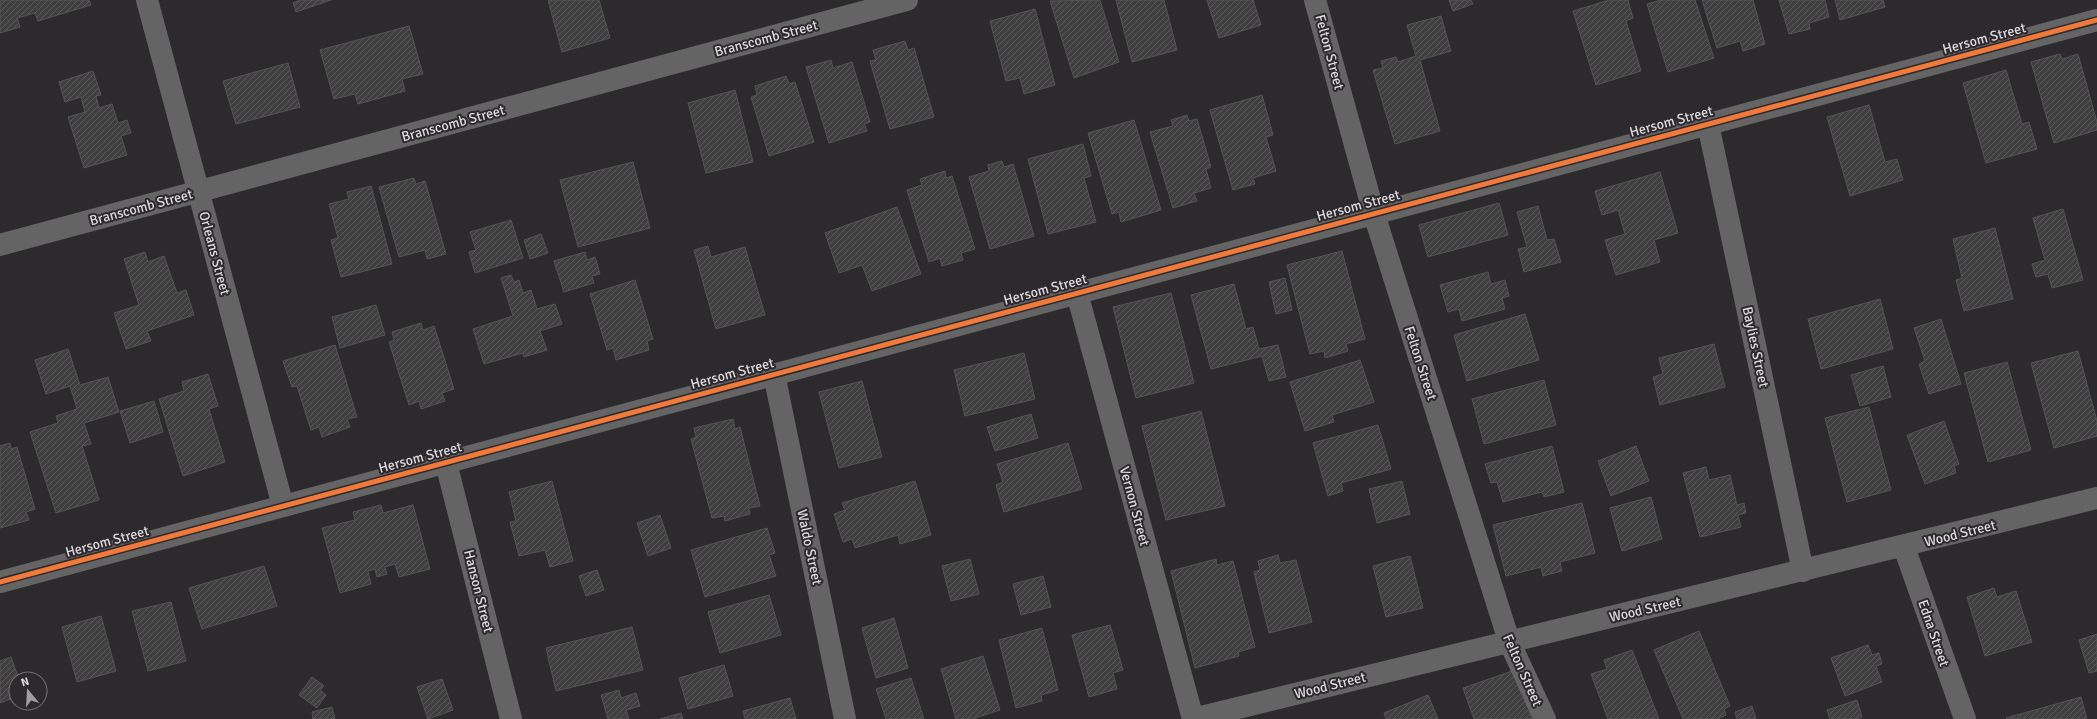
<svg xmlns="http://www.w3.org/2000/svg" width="2097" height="719" viewBox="0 0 2097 719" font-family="Signika,sans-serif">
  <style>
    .building { fill: url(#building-hatch); stroke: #555455 }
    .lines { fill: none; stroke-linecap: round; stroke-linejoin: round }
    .minor { stroke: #646464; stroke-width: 22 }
    .cycleway-casing { stroke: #2d292e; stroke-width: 8 }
    .cycleway { stroke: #f17a3a; stroke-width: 5 }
    .labels { text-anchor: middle; stroke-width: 4; stroke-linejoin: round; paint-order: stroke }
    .street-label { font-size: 14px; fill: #dedbde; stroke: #2d292e }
  </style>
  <defs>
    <pattern id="building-hatch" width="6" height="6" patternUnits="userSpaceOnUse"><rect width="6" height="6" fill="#403f40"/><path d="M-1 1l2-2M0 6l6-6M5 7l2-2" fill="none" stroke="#5b5a5b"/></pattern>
  </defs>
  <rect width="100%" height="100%" fill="#2c2a2d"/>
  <g class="building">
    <polygon points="0,0 89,0 91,5 38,21 35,13 17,18 20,27 0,33"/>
    <polygon points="300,0 331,0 296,12 293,3"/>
    <polygon points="548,0 599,0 610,38 562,52"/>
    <polygon points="1100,0 1119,62 1074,78 1050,1"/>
    <polygon points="1116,0 1164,0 1177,50 1132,62"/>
    <polygon points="1207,0 1253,0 1261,25 1219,38"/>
    <polygon points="1449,0 1471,0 1473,4 1453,11"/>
    <polygon points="1609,0 1628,0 1633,18 1626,21 1641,71 1596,85 1573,11"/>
    <polygon points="1661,0 1695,0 1714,58 1668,72 1647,4"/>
    <polygon points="1702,0 1753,0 1765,44 1743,51 1740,41 1717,48"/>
    <polygon points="1779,0 1825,0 1829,17 1809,23 1810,29 1789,34"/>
    <polygon points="1835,0 1883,0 1885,7 1840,20"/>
    <polygon points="1035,9 1055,85 1024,94 1020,78 1006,81 990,21"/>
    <polygon points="1441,16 1451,51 1420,60 1440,131 1395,144 1373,70 1383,68 1381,61 1396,57 1398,62 1416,56 1407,25"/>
    <polygon points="409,26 423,74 402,79 405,91 358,104 355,94 334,99 320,50"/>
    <polygon points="905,41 908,50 914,48 934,117 890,129 870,61 876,60 873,50"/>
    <polygon points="2060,54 2062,59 2078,54 2097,122 2097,130 2054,143 2031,62"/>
    <polygon points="831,60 833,68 852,62 870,122 864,124 867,131 829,143 806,67"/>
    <polygon points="288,63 300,107 236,124 223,81"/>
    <polygon points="2006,70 2022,124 2029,122 2037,149 1986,163 1963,83"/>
    <polygon points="93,71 101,95 96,96 99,108 112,104 118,123 127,120 131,133 121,136 127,155 84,168 68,117 85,112 81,97 65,102 59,82"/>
    <polygon points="786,76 789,84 795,82 814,142 769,156 751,97 757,95 755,86"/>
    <polygon points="735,90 753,162 706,173 688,103"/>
    <polygon points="1262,95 1273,135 1266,137 1276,171 1253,178 1255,184 1233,190 1210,110"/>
    <polygon points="1869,105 1885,162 1897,159 1903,180 1850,196 1827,117"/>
    <polygon points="1187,115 1189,121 1197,119 1211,167 1206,169 1211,188 1194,193 1197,201 1173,208 1150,132 1173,126 1171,120"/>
    <polygon points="1134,120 1161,210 1121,222 1119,212 1112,214 1088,133"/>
    <polygon points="1083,144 1091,176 1084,178 1096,222 1048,234 1028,159"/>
    <polygon points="1002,161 1004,167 1013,164 1034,236 990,249 969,177 989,171 988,165"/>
    <polygon points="633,162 650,228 578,247 560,180"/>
    <polygon points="945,171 946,178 952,176 975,249 961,253 963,260 942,266 940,258 929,262 907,190 922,185 920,179"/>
    <polygon points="1660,172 1678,233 1654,240 1660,262 1616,275 1605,240 1625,234 1618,210 1602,215 1595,191"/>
    <polygon points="414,178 416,184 425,181 446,254 427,259 425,250 399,257 379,187"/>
    <polygon points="371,186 392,264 341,277 331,240 338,238 329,204 349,199 347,192"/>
    <polygon points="1499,203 1508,235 1428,257 1419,225"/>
    <polygon points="1538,206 1547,240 1554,239 1561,262 1524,272 1518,249 1527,247 1517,212"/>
    <polygon points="897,207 921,274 872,291 862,265 839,273 825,233"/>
    <polygon points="2063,209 2083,280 2052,288 2048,274 2036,277 2032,264 2045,260 2033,218"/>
    <polygon points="511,220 523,258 475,273 469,252 476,250 470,232"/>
    <polygon points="1995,228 2013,299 1964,311 1956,280 1962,278 1953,239"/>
    <polygon points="541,234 548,253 530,259 524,240"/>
    <polygon points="708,246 711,257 745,247 765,315 716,329 694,250"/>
    <polygon points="1342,251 1365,339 1346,344 1348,351 1325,358 1324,351 1310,354 1287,265"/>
    <polygon points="145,252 148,262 164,256 177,293 186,290 194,315 147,331 151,341 126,349 114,313 139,305 124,259"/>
    <polygon points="585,252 587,260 595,257 600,274 592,276 594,283 564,292 554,261"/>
    <polygon points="1488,272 1491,284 1505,280 1509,296 1502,298 1505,309 1462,321 1459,309 1448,312 1440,285"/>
    <polygon points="511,275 514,282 519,280 523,293 531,290 537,309 555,304 562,324 540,331 547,350 524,357 523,353 484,364 473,329 513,316 501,278"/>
    <polygon points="1285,278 1292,310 1276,314 1269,282"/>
    <polygon points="635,280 653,339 647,341 649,350 616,360 613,348 607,350 590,294"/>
    <polygon points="1234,284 1246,329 1253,327 1259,349 1278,345 1286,377 1269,381 1262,356 1211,369 1191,295"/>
    <polygon points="1171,293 1194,383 1136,398 1113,307"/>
    <polygon points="1880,299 1893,349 1821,369 1808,319"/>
    <polygon points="376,305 385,335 340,348 332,317"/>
    <polygon points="1525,314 1539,360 1467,381 1454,335"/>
    <polygon points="1941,319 1961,384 1929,394 1919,364 1925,361 1914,328"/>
    <polygon points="421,323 423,330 434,326 454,389 442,393 445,401 421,409 419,401 409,405 389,342 394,340 392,332"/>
    <polygon points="1714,344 1725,387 1660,405 1653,377 1663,374 1659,358"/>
    <polygon points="335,345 357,417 347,419 350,427 322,437 319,427 311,430 297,386 292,387 283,361"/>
    <polygon points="68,349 80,385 108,377 119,412 84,423 91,444 82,446 99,500 56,513 30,432 58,423 56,416 77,409 70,386 46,394 35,360"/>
    <polygon points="2078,351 2097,421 2097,436 2054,448 2031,363"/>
    <polygon points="1024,353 1035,399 965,416 954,370"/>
    <polygon points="1360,360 1374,402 1332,415 1334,422 1305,431 1290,382"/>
    <polygon points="2007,362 2031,450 1988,462 1964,373"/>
    <polygon points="1883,366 1891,397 1860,406 1851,375"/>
    <polygon points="208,374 218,406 209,409 225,462 183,476 159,399 184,391 182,382"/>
    <polygon points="1544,380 1556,425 1484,444 1472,399"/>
    <polygon points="862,381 882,457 839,468 819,392"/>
    <polygon points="154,401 163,432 130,443 120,411"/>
    <polygon points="1869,407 1891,490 1847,502 1825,418"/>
    <polygon points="1201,411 1225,506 1166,520 1142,426"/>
    <polygon points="1031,414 1038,438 995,451 987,427"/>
    <polygon points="733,419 735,429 740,427 760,506 749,508 750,514 725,521 724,516 712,518 691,439 696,437 694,428"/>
    <polygon points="1944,421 1959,464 1954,466 1956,473 1925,484 1907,435"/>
    <polygon points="1378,425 1391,469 1341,483 1343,491 1328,496 1313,443"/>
    <polygon points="10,443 11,449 17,447 35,509 26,512 29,520 0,528 0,446"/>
    <polygon points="1068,443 1082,489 1004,512 996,485 1003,482 997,464"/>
    <polygon points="1552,446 1564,492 1544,497 1542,492 1503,502 1497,482 1491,483 1485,464"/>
    <polygon points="1636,446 1649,481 1611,496 1598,461"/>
    <polygon points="1706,467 1709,480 1730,475 1737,505 1744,503 1746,513 1738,515 1741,527 1700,537 1683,473"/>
    <polygon points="552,481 573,561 550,567 545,550 519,556 510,522 516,521 509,492"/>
    <polygon points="915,481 931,535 900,544 898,535 855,548 852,539 843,542 834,514 845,510 842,503"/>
    <polygon points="1402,481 1410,514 1377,523 1369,489"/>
    <polygon points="1651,497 1662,539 1622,551 1610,508"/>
    <polygon points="1582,503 1595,553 1560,562 1562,571 1543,576 1541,567 1506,576 1493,525"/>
    <polygon points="381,505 383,513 413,505 430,569 399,577 395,564 385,567 387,574 377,577 375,569 368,571 371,584 340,593 322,528 355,520 353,512"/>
    <polygon points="660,515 671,548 648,556 637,523"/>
    <polygon points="767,528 775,553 769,555 776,576 705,597 691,550"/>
    <polygon points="1278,555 1280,563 1296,560 1312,622 1269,633 1254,572 1260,570 1258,561"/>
    <polygon points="1410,556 1423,608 1386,617 1373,566"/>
    <polygon points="970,559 979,594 951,601 942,566"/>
    <polygon points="1216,559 1217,565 1233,561 1255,647 1238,652 1239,656 1195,668 1171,571"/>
    <polygon points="264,566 277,606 202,629 189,588"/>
    <polygon points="597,570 604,590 586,596 579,576"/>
    <polygon points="1043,576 1051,607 1021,615 1013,584"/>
    <polygon points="1994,588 1997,597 2016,591 2032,642 1985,656 1967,597"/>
    <polygon points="769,595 781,635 720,653 708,612"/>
    <polygon points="171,602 186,661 148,671 132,611"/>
    <polygon points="101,616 116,671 77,682 62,627"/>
    <polygon points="894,618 908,668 876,678 862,628"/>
    <polygon points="1110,625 1123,670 1113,673 1117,689 1089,697 1072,635"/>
    <polygon points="632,627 643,670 556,691 546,648"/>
    <polygon points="1042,628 1058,690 1041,695 1042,701 1016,708 999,640"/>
    <polygon points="1699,631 1730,706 1724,709 1726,715 1717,719 1683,719 1654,650"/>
    <polygon points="2097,634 2097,671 2089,673 2079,640"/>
    <polygon points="1868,645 1872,655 1879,653 1882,664 1876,666 1882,682 1845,696 1831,658"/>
    <polygon points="1632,650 1659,719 1608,719 1591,674 1607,669 1604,660"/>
    <polygon points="983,656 1000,710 972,719 956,719 941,669"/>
    <polygon points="11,657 19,679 16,679 16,697 0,703 0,661"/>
    <polygon points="724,665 733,696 688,709 679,678"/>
    <polygon points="1515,670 1532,719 1474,719 1463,688"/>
    <polygon points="312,677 324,686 320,690 326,695 317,708 299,695"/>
    <polygon points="911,678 924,719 886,719 876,689"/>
    <polygon points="442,679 453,710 428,719 417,687"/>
    <polygon points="619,690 621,698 636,693 640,706 626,710 629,719 608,719 601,695"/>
    <polygon points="1428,695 1438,719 1386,719 1384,713"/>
    <polygon points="2081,697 2087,719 2007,719 2006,718"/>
    <polygon points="790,698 796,719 745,719 743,711"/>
    <polygon points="1857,700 1862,717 1857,719 1830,719 1827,710"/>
    <polygon points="1752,706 1756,719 1737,719 1735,712"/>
    <polygon points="332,707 335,719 313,719 312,712"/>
    <polygon points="681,713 683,719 660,719"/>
  </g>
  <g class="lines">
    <g class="minor">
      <polyline points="147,0 283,506"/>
      <polyline points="1315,0 1374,214 1509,641 1545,719"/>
      <polyline points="1708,124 1803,571"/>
      <polyline points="0,245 907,0"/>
      <polyline points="1077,293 1193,719"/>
      <polyline points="774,374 845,719"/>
      <polyline points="446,463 511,719"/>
      <polyline points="1904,547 1965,719"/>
      <polyline points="0,582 2097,20"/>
      <polyline points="1193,719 2097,498"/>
    </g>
    <defs>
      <polyline id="cycleway" points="0,582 2097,20"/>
    </defs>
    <use href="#cycleway" class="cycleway-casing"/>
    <use href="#cycleway" class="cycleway"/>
  </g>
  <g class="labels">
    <g class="street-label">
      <text transform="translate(766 38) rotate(-15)" y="5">Branscomb Street</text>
      <text transform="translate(1984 38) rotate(-15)" y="5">Hersom Street</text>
      <text transform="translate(1330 52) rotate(75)" y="5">Felton Street</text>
      <text transform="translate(1671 121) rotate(-15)" y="5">Hersom Street</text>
      <text transform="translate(453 123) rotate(-15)" y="5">Branscomb Street</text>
      <text transform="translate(1358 205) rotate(-15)" y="5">Hersom Street</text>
      <text transform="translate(141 207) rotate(-15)" y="5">Branscomb Street</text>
      <text transform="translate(215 253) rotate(75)" y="5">Orleans Street</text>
      <text transform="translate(1045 289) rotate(-15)" y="5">Hersom Street</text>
      <text transform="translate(1756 347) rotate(78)" y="5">Baylies Street</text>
      <text transform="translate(1421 363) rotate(72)" y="5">Felton Street</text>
      <text transform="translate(732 373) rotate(-15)" y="5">Hersom Street</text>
      <text transform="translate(420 457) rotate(-15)" y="5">Hersom Street</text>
      <text transform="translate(1135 506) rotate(75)" y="5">Vernon Street</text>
      <text transform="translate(1960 533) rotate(-14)" y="5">Wood Street</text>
      <text transform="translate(107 541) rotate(-15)" y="5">Hersom Street</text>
      <text transform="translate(810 547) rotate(78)" y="5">Waldo Street</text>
      <text transform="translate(479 591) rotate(76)" y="5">Hanson Street</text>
      <text transform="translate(1645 609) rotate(-13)" y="5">Wood Street</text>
      <text transform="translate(1934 633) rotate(71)" y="5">Edna Street</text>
      <text transform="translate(1523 670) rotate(66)" y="5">Felton Street</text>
      <text transform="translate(1330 685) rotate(-14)" y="5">Wood Street</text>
    </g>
  </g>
  <g transform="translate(28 691) rotate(342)"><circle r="19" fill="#2d292e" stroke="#747074"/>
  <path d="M0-3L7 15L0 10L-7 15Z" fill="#a09da0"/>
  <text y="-6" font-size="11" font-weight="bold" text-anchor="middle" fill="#dedbde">N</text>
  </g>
</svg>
